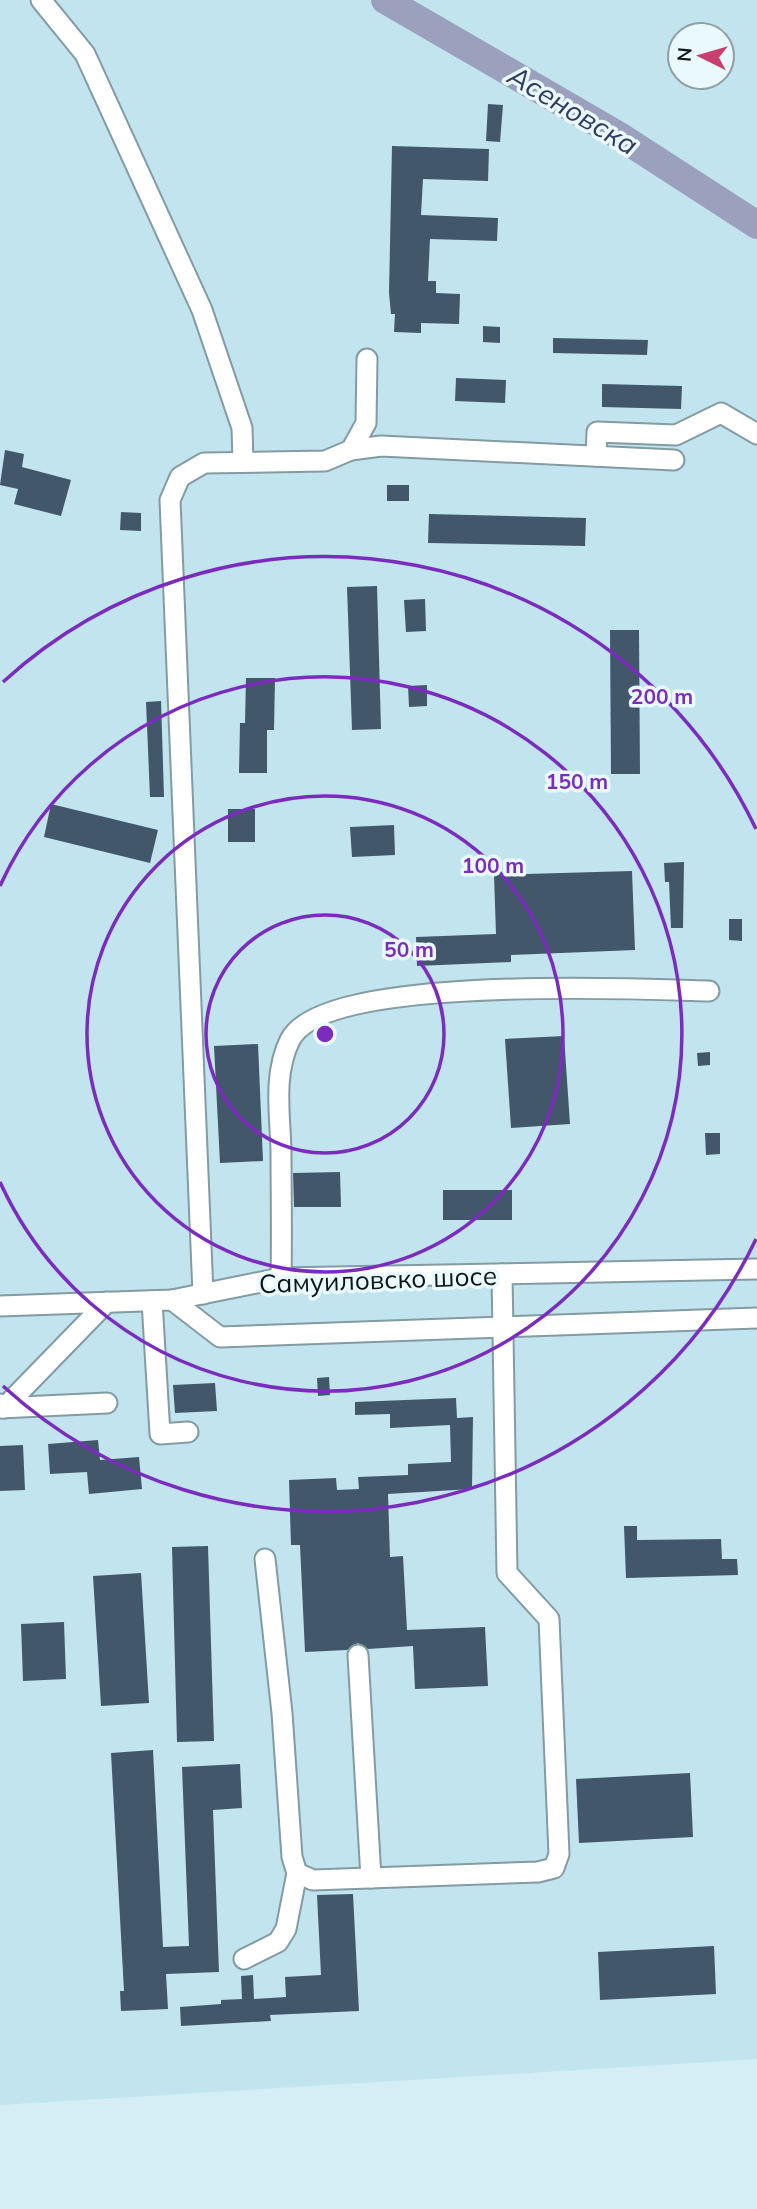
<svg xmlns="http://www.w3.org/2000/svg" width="757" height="2209" viewBox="0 0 757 2209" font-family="Mulish,sans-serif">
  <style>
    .built { fill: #c1e4ef; fill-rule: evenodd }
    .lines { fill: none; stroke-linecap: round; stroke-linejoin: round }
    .river { stroke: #9ba0bc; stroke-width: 28 }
    .building { fill: #43576b }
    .minor-casing { stroke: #839ba3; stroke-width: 23 }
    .minor { stroke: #fff; stroke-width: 19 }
    .ring { fill: none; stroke: #7b2cbf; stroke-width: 3.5 }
    .labels { text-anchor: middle; stroke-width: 7; stroke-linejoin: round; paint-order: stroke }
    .street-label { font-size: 26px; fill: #0d1619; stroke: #e9f9fe }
    .water-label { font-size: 28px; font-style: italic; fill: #333961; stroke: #e9f9fe }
    .centre { fill: #7b2cbf; stroke: #e9f9fe; stroke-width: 3.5 }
    .ring-label { font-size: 21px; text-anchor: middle; font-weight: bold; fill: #7b2cbf; stroke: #e9f9fe; stroke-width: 7; stroke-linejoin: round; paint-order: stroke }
  </style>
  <rect width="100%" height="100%" fill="#d4eef6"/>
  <path class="built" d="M0,0H757V2059L0,2105ZM680,35H722V77H680Z"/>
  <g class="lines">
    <polyline class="river" points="385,0 618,135 757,225"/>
  </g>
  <g class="building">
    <polygon points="488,104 503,105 500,142 486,141"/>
    <polygon points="392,146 489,149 488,181 423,179 421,215 498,218 497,241 430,239 428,281 436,281 436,293 460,294 459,324 421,323 421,333 394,332 395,314 391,314 389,293"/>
    <polygon points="483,326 500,327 500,343 483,342"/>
    <polygon points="553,338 648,340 647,355 553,353"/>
    <polygon points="456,378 506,380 505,403 455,401"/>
    <polygon points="602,384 682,386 681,409 602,407"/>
    <polygon points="5,450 24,454 22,467 71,480 61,516 14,504 18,489 0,485"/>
    <rect x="387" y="485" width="22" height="16"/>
    <polygon points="121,512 141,513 141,531 120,530"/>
    <polygon points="429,514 586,518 585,546 428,543"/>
    <polygon points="377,586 381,729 352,730 347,587"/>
    <polygon points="425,599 426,631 406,632 404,600"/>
    <polygon points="610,630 639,630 640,774 611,774"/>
    <polygon points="246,678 275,678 274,730 267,730 267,773 239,773 240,723 245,723"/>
    <polygon points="427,685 427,706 409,707 408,686"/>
    <polygon points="161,701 164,797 150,797 146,702"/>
    <polygon points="51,804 158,830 150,863 44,837"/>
    <rect x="228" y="809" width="27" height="33"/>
    <polygon points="394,825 395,855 352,857 350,827"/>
    <polygon points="684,862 683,928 671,928 669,882 665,882 664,863"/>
    <polygon points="632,871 635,950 511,955 511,962 417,966 416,937 496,934 494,875"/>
    <polygon points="729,919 742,919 742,941 729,940"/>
    <polygon points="564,1036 570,1124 511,1128 505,1039"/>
    <polygon points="258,1044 263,1161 220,1163 214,1046"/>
    <polygon points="710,1052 710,1065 698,1066 697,1053"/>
    <polygon points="705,1133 720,1133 720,1154 706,1155"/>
    <polygon points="340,1172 341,1207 294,1207 293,1173"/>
    <rect x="443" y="1190" width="69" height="30"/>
    <polygon points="329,1377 330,1395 318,1396 317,1378"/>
    <polygon points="215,1383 217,1411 175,1413 173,1385"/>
    <polygon points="456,1398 457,1418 473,1417 472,1489 388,1494 390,1557 403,1556 407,1630 485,1627 488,1686 415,1689 413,1646 368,1649 358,1643 347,1650 305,1652 300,1545 291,1545 289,1480 336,1478 337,1490 359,1489 358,1477 408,1475 408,1464 451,1462 450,1425 390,1428 390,1414 355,1415 355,1402"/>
    <polygon points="98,1440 100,1460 139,1457 142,1489 89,1494 87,1472 50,1474 48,1444"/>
    <polygon points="23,1445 25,1490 0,1491 0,1446"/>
    <polygon points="624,1526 637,1526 637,1540 721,1539 722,1559 737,1559 738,1575 626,1578"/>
    <polygon points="208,1546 214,1741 177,1742 172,1547"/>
    <polygon points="141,1573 149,1703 101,1706 93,1576"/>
    <polygon points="64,1622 66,1679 23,1681 21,1624"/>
    <polygon points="153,1750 163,1947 189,1946 182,1767 240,1764 242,1808 213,1810 219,1972 166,1974 168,2009 121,2011 120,1991 124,1991 111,1753"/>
    <polygon points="690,1773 693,1837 579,1843 576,1779"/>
    <polygon points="353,1894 359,2011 270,2015 271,2021 181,2026 180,2007 221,2004 221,2000 242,1999 241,1976 253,1975 254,1999 286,1997 285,1977 321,1975 317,1895"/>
    <polygon points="714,1946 716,1994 600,2000 598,1952"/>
  </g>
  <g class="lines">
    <defs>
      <g id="minor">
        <polyline points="41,0 85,54 202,310 242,428 243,462"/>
        <polyline points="351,450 381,446 674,460"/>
        <polyline points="596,456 597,432 676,435 721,413 757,434"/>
        <path d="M281,1278C282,1236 281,1193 281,1150C280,1114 273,1074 290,1040C323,974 637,989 709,991"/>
        <polyline points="203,1294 170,500 180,477 204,463 325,461 351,450 366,423 367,359"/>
        <polyline points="172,1300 220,1337 757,1318"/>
        <polyline points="152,1301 160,1434 188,1432"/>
        <polyline points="0,1306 172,1300 281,1278 757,1269"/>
        <polyline points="0,1404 4,1408 107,1302"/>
        <polyline points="0,1408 107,1403"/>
        <polyline points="265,1559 282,1713 292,1857 297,1873 313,1880 538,1872 554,1868 559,1854 549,1619 507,1573 502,1274"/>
        <polyline points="358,1655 371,1878"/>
        <polyline points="244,1959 278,1942 286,1929 297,1873"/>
      </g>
    </defs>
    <use href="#minor" class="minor-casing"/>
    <use href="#minor" class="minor"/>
  </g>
  <g class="ring">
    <circle cx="325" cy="1034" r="119"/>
    <circle cx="325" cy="1034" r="238"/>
    <path d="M0 886A357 357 0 1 1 0 1182"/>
    <path d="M756 1239A477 477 0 0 1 3 1386M3 682A477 477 0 0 1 756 829"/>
  </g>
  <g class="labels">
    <g class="street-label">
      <text transform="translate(378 1280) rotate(-2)" y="9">Самуиловско шосе</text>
    </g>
    <g class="water-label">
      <text transform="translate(573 110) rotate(31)" y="10">Асеновска</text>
    </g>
  </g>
  <circle cx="325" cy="1034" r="10" class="centre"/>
  <g class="ring-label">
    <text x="662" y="704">200 m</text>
    <text x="577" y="789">150 m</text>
    <text x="493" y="873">100 m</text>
    <text x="409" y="957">50 m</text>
  </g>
  <g transform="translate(701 56) rotate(275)"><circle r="33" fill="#e9f9fe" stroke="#919ea2" stroke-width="2"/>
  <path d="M0-5L12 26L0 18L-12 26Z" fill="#ca3e70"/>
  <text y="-10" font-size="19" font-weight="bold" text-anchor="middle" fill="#0d1619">N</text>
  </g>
</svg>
